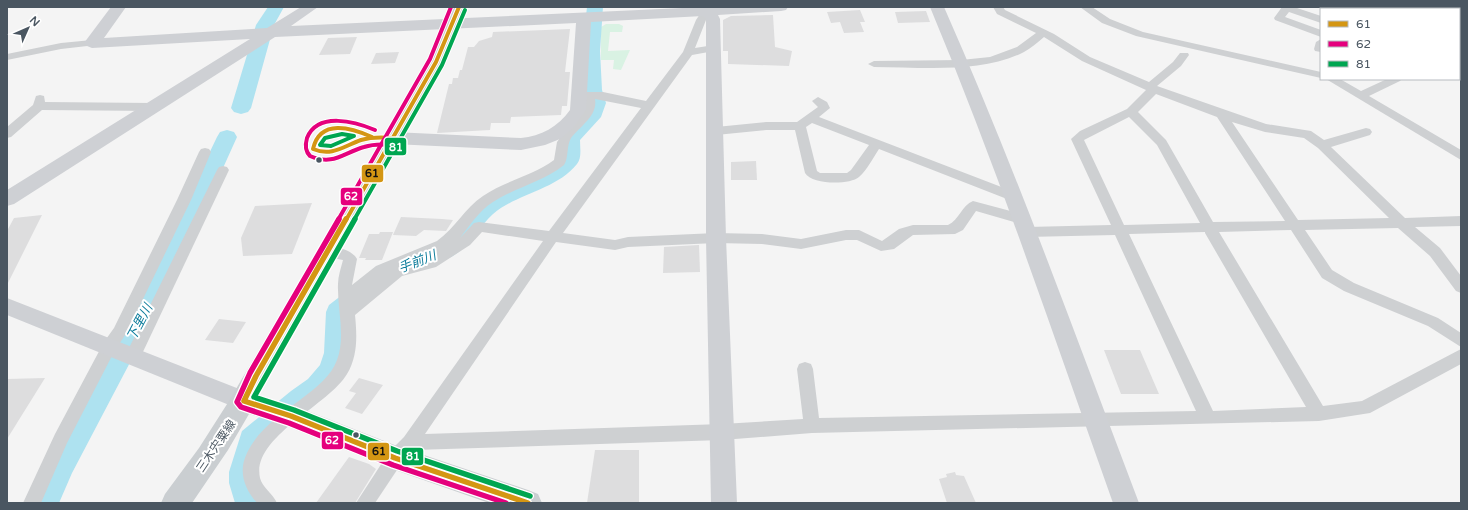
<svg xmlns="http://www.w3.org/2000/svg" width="1468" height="510" viewBox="0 0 1468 510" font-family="'Varela Round','Noto Sans JP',sans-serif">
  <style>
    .green { fill: #d9f2e3 }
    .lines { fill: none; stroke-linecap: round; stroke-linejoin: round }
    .river { fill: #aee2f0; fill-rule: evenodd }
    .building { fill: #ddddde }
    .street { fill: #ced0d2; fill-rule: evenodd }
    .secondary { fill: #ced0d4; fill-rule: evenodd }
    .primary { fill: #caced1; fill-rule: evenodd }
    .bus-1-far1-casing { stroke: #fff; stroke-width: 6 }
    .bus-1-casing { stroke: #fff; stroke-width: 8 }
    .bus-2-far1-casing { stroke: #fff; stroke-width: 6 }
    .bus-2-casing { stroke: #fff; stroke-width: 8 }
    .bus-3-far1-casing { stroke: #fff; stroke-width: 6 }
    .bus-3-casing { stroke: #fff; stroke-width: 8 }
    .bus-1-far1 { stroke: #d49613; stroke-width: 4 }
    .bus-1 { stroke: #d49613; stroke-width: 5.5 }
    .bus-2-far1 { stroke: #e5007d; stroke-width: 4 }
    .bus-2 { stroke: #e5007d; stroke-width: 5.5 }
    .bus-3-far1 { stroke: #00a651; stroke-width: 4 }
    .bus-3 { stroke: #00a651; stroke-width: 5.5 }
    .bus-dot { fill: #4a5661; stroke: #fff; stroke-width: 1.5 }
    .labels { text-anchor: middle; stroke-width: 4; stroke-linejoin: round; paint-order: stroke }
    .street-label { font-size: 12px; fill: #4a5661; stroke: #fff }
    .water-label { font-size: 13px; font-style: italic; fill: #0c7c9b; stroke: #fff }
    .line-badge { stroke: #fff; stroke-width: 1.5 }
    .badge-label { font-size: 11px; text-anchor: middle; font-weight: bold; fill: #fff }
    .pale-badge-label { font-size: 11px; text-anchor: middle; font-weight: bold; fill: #111 }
  </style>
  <rect width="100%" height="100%" fill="#f4f4f4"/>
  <polygon class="green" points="606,24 619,24 623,26 622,32 610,32 608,51 630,50 621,70 613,69 614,60 601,60 601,27"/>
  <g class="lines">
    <g class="river">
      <polygon points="268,7 284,7 274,25 251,108 248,112 241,114 234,112 231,108 256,25"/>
      <path d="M587,7H603L600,51L602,90L606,103L601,117L580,140C580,148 582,158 577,164C556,190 518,193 493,214C476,229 458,267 432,259L429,253C433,244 443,239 450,232C462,219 473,206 488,196C511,181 539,176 560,157V139L585,111L586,103L584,90L582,51Z"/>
      <polygon points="227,130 234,132 237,137 167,292 72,473 59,503 29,503 51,456 144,289 217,137 220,132"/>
      <path d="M363,283L371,285L375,292L371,299L350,316C350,337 352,360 340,379C324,404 286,422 265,446C260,452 256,476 258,484C259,490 265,497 268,503H235L229,483V472L242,431L291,391L308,379L320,365L324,353L326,312L329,305L355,285Z"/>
    </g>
  </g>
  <g class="building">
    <polygon points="860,10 865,22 860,22 864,32 844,33 840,22 831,23 827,12"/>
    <polygon points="926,11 930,22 898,23 895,12"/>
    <polygon points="773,15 775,47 792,51 789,66 728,64 728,51 723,51 723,20 731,16"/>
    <polygon points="570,29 565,72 570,72 567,106 562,106 561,115 511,117 510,123 491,123 490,130 437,133 449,84 452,84 453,78 458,78 460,70 462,70 468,47 474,47 479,41 492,37 493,32"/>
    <polygon points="357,37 350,54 319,55 328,38"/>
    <polygon points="399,52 395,63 371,64 376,53"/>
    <polygon points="756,161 757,180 731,180 731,162"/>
    <polygon points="312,203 292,254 243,256 241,238 255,206"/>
    <polygon points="42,215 7,285 7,231 14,218"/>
    <polygon points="401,217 442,219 453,220 446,231 424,230 416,236 393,235"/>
    <polygon points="380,232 393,232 382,260 365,260 366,258 359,258 369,234 379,234"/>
    <polygon points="699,245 700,272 663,273 664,247"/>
    <polygon points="219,319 246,322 233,343 205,340"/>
    <polygon points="1104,350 1140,350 1159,394 1121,394"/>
    <polygon points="45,378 7,439 7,379"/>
    <polygon points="359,378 383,385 362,414 345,408 356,393 349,391"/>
    <polygon points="595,450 639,450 639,503 587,503"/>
    <polygon points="349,457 369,464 376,469 355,503 316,503"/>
    <polygon points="955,472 956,475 964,476 976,503 947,503 939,479 947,477 946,474"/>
  </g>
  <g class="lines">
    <g class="street">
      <path d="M701,7H711L712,11L706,20L695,48L714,45L719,48L714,51L692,55L563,233L615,240L628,237L716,233L762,234L801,239L846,230H859L882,241L899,229L913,225H948C959,220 962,205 973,201L1025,215L1027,218L1025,221L1014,222L976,211L963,230L955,234L913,235L894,249L881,251L857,240H846L801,249L762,244L716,243L628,247L615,250L556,242L425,434L722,424L803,419L797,369L799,364L805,362L811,364L813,369L819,418L1196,411L1115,235L1027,237L1022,236L1020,232L1022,228L1027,227L1111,225L1071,139L1080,131L1127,109L1146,90L1082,61L1044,37C1038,42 1031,48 1024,52C981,74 921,67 874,67L868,64L874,61L961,60L990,57L1017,47L1036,33L997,14L993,7H1003L1005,10L1054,34L1090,57L1149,82L1173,62L1180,53H1188L1189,55L1181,66L1157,86L1266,124L1311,131L1324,140L1366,128L1370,129L1372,132L1370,135L1331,147L1405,218L1461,216V226L1415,227L1440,248L1461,276V293L1456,291L1430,256L1398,228L1305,230L1332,270L1354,283L1438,318L1461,333V347L1428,326L1344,291L1322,278L1291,230L1219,232L1323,406L1362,401L1461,349V364L1370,413L1319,421L812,433L722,440L414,450L401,464L375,503H356L389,452L404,437L543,241L482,232L470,245L436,267L402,276L355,315C357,335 358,356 347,374C328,406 251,437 260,478C262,487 273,494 277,503H257C244,488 238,471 247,453C266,412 325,394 337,360C346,336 337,309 338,284C338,276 341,268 343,260L321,256L319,252L321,248C332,245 351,248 357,259L352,285L376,266L437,241C455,228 465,208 483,196C505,181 532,176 554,160L557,142L582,109V95L584,92H603L646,101L683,52L696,20L702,11ZM1156,94L1217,117L1285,221L1213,222L1166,140L1138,112ZM595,99L641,108L549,231L479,222L474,223L460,238C470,225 479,211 493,202C516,187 543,182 564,165C569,157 566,147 571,138C580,126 598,116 595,99ZM1129,117L1157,145L1200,223L1124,225L1084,140ZM1232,122L1265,132L1304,138L1318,148L1389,218L1298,220ZM1205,232V233L1306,407L1213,411L1129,234Z"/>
      <polygon points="1080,7 1092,7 1110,19 1143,32 1321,72 1321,78 1136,36 1102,23"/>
      <polygon points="1282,7 1294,7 1321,16 1321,23 1289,12 1285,17 1321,30 1321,37 1275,20 1274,18"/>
      <polygon points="1321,39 1321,52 1315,51 1314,49 1316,42"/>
      <polygon points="92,40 96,41 97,43 96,45 61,49 7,60 7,54 61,43"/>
      <rect x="1459" y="48" width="2" height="7"/>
      <polygon points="1326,79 1340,79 1361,91 1387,79 1402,79 1400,81 1369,96 1461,150 1461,160"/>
      <polygon points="40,95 44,96 45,102 153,103 159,107 153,111 42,110 11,137 7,138 7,127 33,105 36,96"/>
      <path d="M818,97L827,102L830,108L819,117L1017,193L1019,196L1017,199H1007L879,149C873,158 867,170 859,177C850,185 812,185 805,173L795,130H766L716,135L710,131L716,127L766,122H797L818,107L812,101ZM812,123L869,145L851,170L847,173H820L817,171L806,127Z"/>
      <polygon points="205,148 209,149 211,152 191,200 127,332 114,352 67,443 41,503 23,503 55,434 104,342 114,328 177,200 199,152 201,149"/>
      <polygon points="223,166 227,167 229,170 141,356 138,361 133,363 128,361 125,356 217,170 219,167"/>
    </g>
    <g class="secondary">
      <path d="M111,7H126L104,38L267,28L301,7H318L291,26L704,7H788L786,10L781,11L718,15L720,19L726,238L737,503H711L706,238V19L703,16L591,22L586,110L573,128L560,139L545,145L521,150L393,144L387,142L384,138L387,134L393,132L521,138C541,136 558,127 570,110L576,23L275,37L14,204L7,206V190L250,39L92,48L87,46L84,43Z"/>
      <path d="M930,7H944C1016,170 1076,337 1139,503H1113C1054,337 998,170 930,7Z"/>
      <polygon points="1420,7 1436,7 1437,9 1421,9"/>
      <polygon points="1459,22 1461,23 1461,33 1459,32"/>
      <polygon points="7,298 252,394 256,401 252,408 244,411 7,315"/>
    </g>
    <polygon class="primary" points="451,7 467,7 445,62 259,395 300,408 397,446 528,490 538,494 542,503 489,503 395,470 286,426 249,414 228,450 192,503 161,503 165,494 199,448 229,401 427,62"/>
    <defs>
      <g id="bus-1-far1">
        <path d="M372,137C352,128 320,118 313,149C332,157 344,146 361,140C371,137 382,137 393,138"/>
        <polyline points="346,220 436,62 459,7"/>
      </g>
      <polyline id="bus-1" points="346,219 256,376 244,401 291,416 395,458 528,503"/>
      <g id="bus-2-far1">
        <path d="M375,130C356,122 318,111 307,138C305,145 305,151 310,156C333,166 343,153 364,147C373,144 383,144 392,145"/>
        <polyline points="338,220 430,59 451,7"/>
      </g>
      <polyline id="bus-2" points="339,219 250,373 237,402 241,407 289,423 393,465 506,503"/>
      <g id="bus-3-far1">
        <polygon points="342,134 354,136 331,146 320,145 325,138"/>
        <polyline points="354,220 442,65 465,10"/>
      </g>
      <polyline id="bus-3" points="355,219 254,397 294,410 397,451 530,496"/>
    </defs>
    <use href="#bus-1-far1" class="bus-1-far1-casing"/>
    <use href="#bus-1" class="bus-1-casing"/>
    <use href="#bus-2-far1" class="bus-2-far1-casing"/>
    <use href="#bus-2" class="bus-2-casing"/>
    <use href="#bus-3-far1" class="bus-3-far1-casing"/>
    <use href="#bus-3" class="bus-3-casing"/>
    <use href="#bus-1-far1" class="bus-1-far1"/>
    <use href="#bus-1" class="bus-1"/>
    <use href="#bus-2-far1" class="bus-2-far1"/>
    <use href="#bus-2" class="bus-2"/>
    <use href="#bus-3-far1" class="bus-3-far1"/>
    <use href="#bus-3" class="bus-3"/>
  </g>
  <g class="bus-dot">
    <circle cx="319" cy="160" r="3.5"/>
    <circle cx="356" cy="435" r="3.5"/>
  </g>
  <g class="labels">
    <g class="street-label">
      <text transform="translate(216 446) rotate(-56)" y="4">三木宍粟線</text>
    </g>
    <g class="water-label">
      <text transform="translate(417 261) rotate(-21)" y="5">手前川</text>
      <text transform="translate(139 322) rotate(-62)" y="5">下里川</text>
    </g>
  </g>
  <g class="line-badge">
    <rect x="384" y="137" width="23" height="19" rx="4" fill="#00a651"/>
    <rect x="361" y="164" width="23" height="19" rx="4" fill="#d49613"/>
    <rect x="340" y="187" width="23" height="19" rx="4" fill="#e5007d"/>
    <rect x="321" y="431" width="23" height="19" rx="4" fill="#e5007d"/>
    <rect x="367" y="442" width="23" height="19" rx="4" fill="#d49613"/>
    <rect x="401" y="447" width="23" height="19" rx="4" fill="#00a651"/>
  </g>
  <g class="badge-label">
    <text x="396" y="151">81</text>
    <text x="351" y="200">62</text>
    <text x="332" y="444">62</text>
    <text x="413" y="460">81</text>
  </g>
  <g class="pale-badge-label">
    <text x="372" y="177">61</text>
    <text x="379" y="455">61</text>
  </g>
  <rect width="1468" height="510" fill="none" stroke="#4a5661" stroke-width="16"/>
  <rect x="1320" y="8" width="140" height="72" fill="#ffffff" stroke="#b7bbc0"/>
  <rect x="1328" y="21" width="20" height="6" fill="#d49613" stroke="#b7bbc0"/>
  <text x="1356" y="28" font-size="12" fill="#4a5661">61</text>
  <rect x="1328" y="41" width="20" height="6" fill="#e5007d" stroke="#b7bbc0"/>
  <text x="1356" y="48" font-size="12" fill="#4a5661">62</text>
  <rect x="1328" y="61" width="20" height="6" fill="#00a651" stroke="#b7bbc0"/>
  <text x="1356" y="68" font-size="12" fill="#4a5661">81</text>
  <g transform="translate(28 28) rotate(45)" stroke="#ffffff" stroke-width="3" paint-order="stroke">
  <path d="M0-3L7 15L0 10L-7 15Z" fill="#4a5661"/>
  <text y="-6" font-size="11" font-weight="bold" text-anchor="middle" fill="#4a5661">N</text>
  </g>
</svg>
